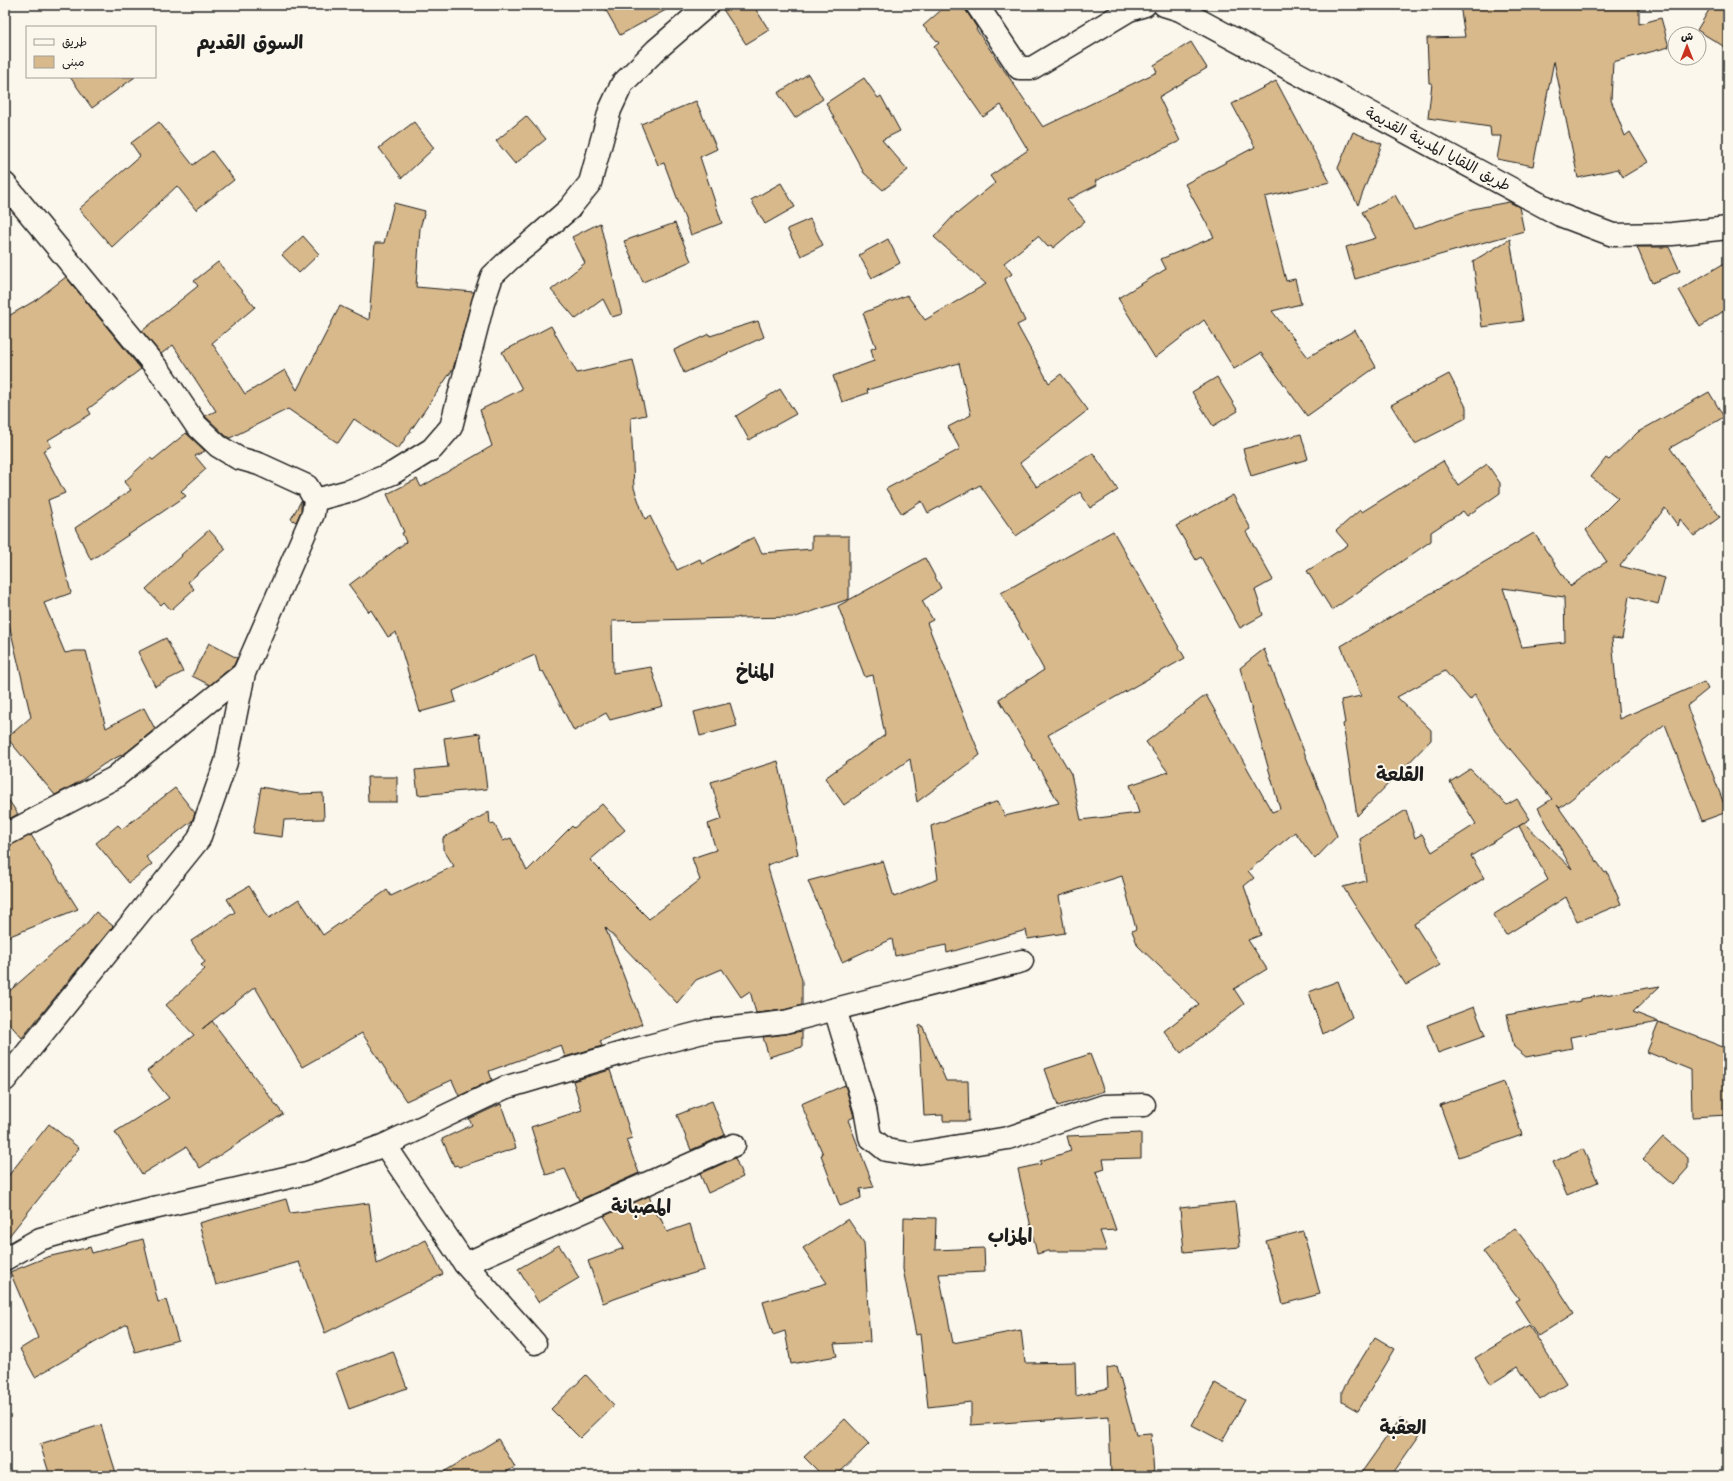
<svg xmlns="http://www.w3.org/2000/svg" width="1733" height="1481" viewBox="0 0 1733 1481" font-family="'Architects Daughter','Playpen Sans Arabic',sans-serif">
  <style>
    .building { fill: #d8b98c; stroke: #1c1c1c; fill-rule: evenodd }
    .lines { fill: none; stroke-linecap: round; stroke-linejoin: round }
    .minor-casing { stroke: #1c1c1c; stroke-width: 25 }
    .minor { stroke: #fbf7ec; stroke-width: 22 }
    .labels { text-anchor: middle; stroke-width: 4; stroke-linejoin: round; paint-order: stroke }
    .street-label { font-size: 15px; fill: #1c1c1c; stroke: #fbf7ec }
    .district-label { font-size: 19px; font-weight: bold; fill: #1c1c1c; stroke: #fbf7ec }
  </style>
  <rect width="100%" height="100%" fill="#fbf7ec"/>
  <filter id="ink" filterUnits="userSpaceOnUse"><feTurbulence type="fractalNoise" baseFrequency=".025" numOctaves="2"/><feDisplacementMap in="SourceGraphic" scale="8" xChannelSelector="R" yChannelSelector="G"/><feConvolveMatrix kernelMatrix="1 2 1 2 8 2 1 2 1" color-interpolation-filters="sRGB"/></filter>
  <g filter="url(#ink)">
    <g class="building">
      <polygon points="603,5 675,5 620,35"/>
      <polygon points="720,5 753,5 769,30 746,44"/>
      <polygon points="947,5 960,5 967,12 977,28 976,29 1043,127 1157,72 1154,65 1191,42 1207,68 1159,97 1180,141 1095,181 1097,185 1067,200 1085,221 1053,248 1051,245 1048,247 1038,236 1004,263 1012,274 1005,279 1025,321 1017,325 1049,383 1061,374 1088,410 1020,463 1037,487 1093,453 1118,490 1090,508 1080,492 1016,536 980,485 928,513 922,501 902,514 886,489 960,449 948,427 971,415 959,363 867,390 868,393 842,402 833,376 874,361 871,349 876,347 863,313 907,295 925,320 986,284 934,237 957,212 958,213 995,183 990,176 1028,150 1001,105 983,117 934,47 939,43 923,26"/>
      <polygon points="1460,5 1639,5 1639,24 1661,18 1669,47 1613,62 1611,100 1625,136 1630,132 1648,162 1623,177 1618,169 1578,178 1554,61 1533,166 1497,159 1501,136 1491,136 1490,127 1428,118 1432,83 1429,83 1427,38 1465,37"/>
      <polygon points="1712,5 1728,5 1728,49 1697,30"/>
      <polygon points="808,74 823,99 795,118 778,93"/>
      <polygon points="70,77 135,77 92,108"/>
      <polygon points="864,78 878,98 881,96 900,131 882,140 908,170 883,190 864,173 826,103"/>
      <polygon points="1276,81 1330,182 1265,197 1286,281 1295,279 1301,304 1272,311 1308,357 1355,330 1376,367 1307,416 1261,353 1234,369 1204,320 1155,358 1118,298 1166,269 1161,259 1214,237 1185,184 1255,147 1232,104"/>
      <polygon points="696,101 717,149 700,157 722,223 691,235 664,163 658,165 641,124"/>
      <polygon points="526,116 546,139 515,164 496,141"/>
      <polygon points="159,122 193,165 212,151 234,180 196,210 177,186 112,247 79,209 140,156 131,143"/>
      <polygon points="414,122 434,148 402,178 379,148"/>
      <polygon points="1353,132 1382,144 1358,205 1338,168"/>
      <polygon points="781,183 795,207 765,224 751,200"/>
      <polygon points="1395,195 1414,229 1472,209 1509,202 1519,207 1524,231 1355,279 1346,247 1376,238 1362,212"/>
      <polygon points="394,203 425,211 420,228 416,287 474,292 453,369 398,449 354,419 338,443 288,409 230,438 226,436 205,416 216,411 173,345 161,354 142,331 198,286 194,281 218,262 255,307 212,343 245,394 285,370 297,390 340,306 369,320 375,243 384,243"/>
      <polygon points="810,219 823,245 801,256 787,229"/>
      <polygon points="600,223 622,314 612,317 603,299 576,319 551,290 585,263 572,237"/>
      <polygon points="675,223 691,261 643,282 624,241"/>
      <polygon points="303,236 319,254 299,273 282,255"/>
      <polygon points="888,239 900,263 872,278 859,255"/>
      <polygon points="1510,239 1523,321 1482,327 1473,261"/>
      <polygon points="1637,247 1669,247 1680,271 1652,283"/>
      <polygon points="1728,261 1728,308 1700,327 1679,290"/>
      <polygon points="66,277 141,369 88,409 91,414 48,440 51,446 43,451 65,493 48,500 71,593 44,603 65,653 75,651 86,651 106,728 144,708 155,729 127,752 104,764 79,782 55,795 7,738 31,717 5,607 5,318 36,300"/>
      <polygon points="758,321 764,337 684,373 674,350 709,334 710,336"/>
      <polygon points="551,326 577,373 633,360 646,415 631,418 634,488 645,519 650,516 677,570 700,559 702,564 754,537 762,553 812,549 812,536 849,536 849,599 796,617 739,618 739,617 737,618 612,621 613,673 651,667 663,706 610,720 606,713 574,731 543,671 540,672 535,655 453,691 456,702 420,712 396,632 388,637 371,610 369,612 349,585 406,542 402,533 404,532 387,494 417,479 421,487 492,446 480,410 522,389 502,352"/>
      <polygon points="1449,374 1466,407 1466,418 1415,444 1391,405"/>
      <polygon points="1217,377 1238,411 1213,426 1192,392"/>
      <polygon points="780,389 796,414 749,440 736,416"/>
      <path d="M1709,392L1724,417L1670,448L1720,517L1694,536L1680,519L1678,526L1665,508L1620,566L1665,578L1658,604L1629,596L1622,639L1612,638L1619,719L1704,682L1708,689L1687,706L1727,812L1702,821L1665,724L1560,808L1557,805L1605,873L1607,872L1621,904L1577,922L1566,897L1506,935L1493,915L1548,880L1519,826L1524,823L1572,869L1538,808L1552,799L1495,731L1475,694L1470,700L1445,671L1397,697L1431,730V740L1357,816L1343,724L1345,723L1341,700L1361,696L1341,646L1534,533L1570,586L1606,562H1607L1586,530L1618,498L1591,477L1606,458L1609,460L1638,432ZM1503,588L1564,597L1565,642L1522,647Z"/>
      <polygon points="186,433 205,451 195,456 206,469 181,491 186,496 91,560 75,528 131,490 124,482 150,458 153,460"/>
      <polygon points="1301,434 1308,459 1251,476 1243,449"/>
      <polygon points="1443,461 1458,485 1487,464 1500,483 1500,493 1467,516 1463,511 1431,532 1431,541 1332,610 1307,571 1348,545 1336,531 1360,510 1362,512"/>
      <polygon points="1233,495 1251,529 1246,532 1273,580 1255,590 1263,615 1240,628 1201,557 1196,560 1176,526"/>
      <polygon points="301,501 301,511 296,522 291,519"/>
      <polygon points="209,530 226,549 188,582 194,589 171,610 164,602 161,605 146,589 182,556 181,555"/>
      <polygon points="1113,531 1185,658 1048,735 1071,774 1081,820 1139,813 1130,785 1168,772 1146,742 1206,695 1272,812 1280,809 1240,668 1264,649 1337,836 1315,859 1295,832 1248,871 1254,878 1244,886 1261,935 1248,940 1267,969 1234,989 1244,1004 1181,1053 1164,1031 1199,1004 1138,946 1132,931 1136,929 1122,876 1059,896 1065,933 1028,939 1026,930 947,953 946,945 895,956 892,939 842,962 808,881 883,861 894,897 938,879 931,826 998,801 1005,816 1059,803 999,699 1044,670 1001,593"/>
      <polygon points="925,558 941,588 922,601 933,620 927,623 980,755 917,802 910,759 844,805 825,778 885,735 873,675 865,677 838,606"/>
      <polygon points="166,638 183,672 155,686 138,652"/>
      <polygon points="209,643 237,658 234,665 210,685 192,676"/>
      <polygon points="730,703 737,726 700,736 694,712"/>
      <polygon points="480,733 487,789 418,795 415,770 448,767 444,738"/>
      <polygon points="778,761 798,854 767,865 802,980 802,1005 783,1010 756,1013 750,991 741,997 722,969 696,980 677,1003 605,927 642,1024 600,1041 602,1046 565,1057 561,1045 489,1071 492,1080 459,1096 452,1080 406,1101 362,1033 302,1067 255,987 202,1029 212,1021 283,1114 200,1168 186,1147 142,1174 115,1132 169,1098 147,1071 194,1035 166,1005 205,969 201,965 205,962 191,941 235,912 227,899 249,886 269,918 299,899 323,935 387,890 391,896 454,866 443,849 443,838 489,812 490,824 494,823 503,841 511,838 527,871 572,826 574,828 602,804 625,830 590,860 649,919 700,880 692,858 716,850 708,824 722,819 711,782"/>
      <polygon points="1470,769 1507,805 1517,799 1530,819 1471,856 1484,878 1414,924 1440,965 1406,985 1343,887 1366,881 1360,839 1406,810 1415,838 1422,834 1432,852 1476,824 1450,782"/>
      <polygon points="367,777 397,777 397,802 368,802"/>
      <polygon points="261,787 299,794 323,793 324,819 284,820 282,837 253,833"/>
      <polygon points="175,788 195,813 192,821 146,857 152,864 129,883 96,843 118,825 122,829"/>
      <polygon points="5,795 18,814 5,821"/>
      <polygon points="31,835 78,909 5,938 5,847"/>
      <polygon points="96,912 113,926 22,1038 5,1019 5,995 87,923"/>
      <polygon points="1338,981 1352,1017 1323,1034 1309,992"/>
      <polygon points="1660,986 1633,1012 1728,1049 1728,1115 1692,1117 1691,1070 1647,1052 1659,1022 1570,1037 1572,1048 1526,1057 1514,1047 1507,1015 1580,1001 1580,999"/>
      <polygon points="1474,1007 1485,1036 1438,1053 1427,1025"/>
      <polygon points="922,1025 946,1081 968,1081 969,1121 943,1121 943,1115 924,1116 919,1026"/>
      <polygon points="802,1031 802,1047 769,1057 763,1037 786,1034"/>
      <polygon points="1090,1054 1104,1091 1058,1106 1045,1069"/>
      <polygon points="610,1070 632,1138 626,1140 639,1173 579,1200 565,1169 546,1175 531,1127 582,1110 573,1081"/>
      <polygon points="1504,1082 1522,1135 1459,1157 1440,1105"/>
      <polygon points="845,1085 854,1117 848,1120 874,1187 860,1189 861,1198 840,1206 821,1155 823,1154 801,1104"/>
      <polygon points="712,1101 725,1135 691,1150 677,1115"/>
      <polygon points="501,1104 516,1148 459,1167 457,1165 454,1166 442,1139 472,1125 469,1119"/>
      <polygon points="49,1124 79,1148 5,1241 5,1180"/>
      <polygon points="1141,1133 1141,1158 1103,1159 1105,1169 1096,1172 1116,1230 1100,1231 1107,1251 1048,1251 1037,1254 1018,1169 1041,1164 1040,1161 1071,1151 1067,1136"/>
      <polygon points="1663,1137 1688,1158 1688,1168 1673,1185 1643,1159"/>
      <polygon points="1583,1149 1598,1182 1567,1195 1553,1162"/>
      <polygon points="735,1158 743,1177 708,1193 700,1174"/>
      <polygon points="649,1196 657,1216 659,1215 667,1232 690,1224 704,1270 665,1282 665,1281 603,1303 588,1261 624,1248 604,1216"/>
      <polygon points="286,1199 290,1213 369,1203 377,1264 426,1240 443,1274 325,1333 299,1262 216,1285 199,1223"/>
      <polygon points="1235,1202 1240,1247 1184,1252 1180,1208"/>
      <polygon points="904,1217 936,1218 935,1250 984,1248 985,1272 939,1274 953,1343 1021,1330 1025,1363 1075,1362 1076,1396 1108,1388 1107,1368 1117,1366 1136,1435 1151,1434 1154,1474 1111,1476 1109,1416 971,1425 971,1402 928,1407 920,1334 916,1335 903,1269"/>
      <polygon points="848,1219 864,1243 870,1342 834,1344 837,1356 791,1364 785,1331 773,1335 763,1302 827,1283 803,1248"/>
      <polygon points="1515,1228 1543,1265 1574,1313 1538,1336 1515,1301 1519,1299 1483,1251"/>
      <polygon points="1303,1231 1320,1294 1283,1304 1266,1241"/>
      <polygon points="143,1239 158,1302 166,1300 178,1340 135,1352 127,1324 35,1377 20,1349 38,1338 10,1272 47,1257 90,1247 92,1253"/>
      <polygon points="559,1245 579,1278 538,1302 518,1269"/>
      <polygon points="1529,1325 1566,1383 1540,1400 1518,1367 1491,1384 1475,1358"/>
      <polygon points="1375,1337 1395,1349 1358,1411 1342,1402 1342,1391"/>
      <polygon points="393,1351 407,1388 349,1409 336,1372"/>
      <polygon points="586,1375 614,1405 580,1438 551,1409"/>
      <polygon points="1215,1383 1245,1400 1222,1441 1192,1425"/>
      <polygon points="1400,1418 1421,1433 1391,1476 1359,1476"/>
      <polygon points="845,1419 869,1444 836,1476 823,1476 804,1457"/>
      <polygon points="101,1425 117,1476 50,1476 40,1444"/>
      <polygon points="498,1439 515,1467 500,1476 437,1476"/>
    </g>
    <g class="lines">
      <defs>
        <g id="minor">
          <polyline points="977,5 1019,68 1032,68 1129,10 1145,5"/>
          <polyline points="1164,5 1180,10 1560,215 1613,235 1672,234 1728,228"/>
          <polyline points="5,184 161,373 196,425 218,446 238,458 259,464 307,486 315,500 313,514 244,673 226,762 199,839 5,1080"/>
          <polyline points="315,500 352,490 393,473 432,449 451,427 483,303 492,276 510,259 530,243 569,209 590,183 610,110 622,84 656,50 708,5"/>
          <polyline points="5,835 114,778 244,673"/>
          <polyline points="835,1009 865,1109 870,1137 886,1150 911,1154 1008,1138 1104,1106 1144,1105"/>
          <polyline points="385,1145 465,1264 535,1343"/>
          <polyline points="5,1259 40,1239 132,1213 307,1173 385,1145 504,1088 629,1051 707,1031 785,1022 1022,961"/>
          <polyline points="465,1264 734,1145"/>
        </g>
      </defs>
      <use href="#minor" class="minor-casing"/>
      <use href="#minor" class="minor"/>
    </g>
  </g>
  <g class="labels">
    <g class="street-label">
      <text transform="translate(1438 149) rotate(28)" y="5">طريق اللقايا المدينة القديمة</text>
    </g>
    <g class="district-label">
      <text x="250" y="49">السوق القديم</text>
      <text x="755" y="678">المناخ</text>
      <text x="1400" y="781">القلعة</text>
      <text x="641" y="1213">المصبانة</text>
      <text x="1010" y="1242">المزاب</text>
      <text x="1403" y="1434">العقبة</text>
    </g>
  </g>
  <rect width="1733" height="1481" fill="none" stroke="#fbf7ec" stroke-width="20"/>
  <rect x="10" y="10" width="1713" height="1461" fill="none" stroke="#1c1c1c" stroke-width="1.5" filter="url(#ink)"/>
  <rect x="26" y="26" width="130" height="52" fill="#fbf7ec" stroke="#a29f99"/>
  <rect x="34" y="39" width="20" height="6" fill="#fbf7ec" stroke="#a29f99"/>
  <text x="62" y="46" font-size="12" fill="#1c1c1c">طريق</text>
  <rect x="34" y="56" width="20" height="12" fill="#d8b98c" stroke="#a29f99"/>
  <text x="62" y="66" font-size="12" fill="#1c1c1c">مبنى</text>
  <g transform="translate(1687 46)"><circle r="19" fill="#fbf7ec" stroke="#a29f99"/>
  <path d="M0-3L7 15L0 10L-7 15Z" fill="#c8321e"/>
  <text y="-6" font-size="11" font-weight="bold" text-anchor="middle" fill="#1c1c1c">ش</text>
  </g>
</svg>
